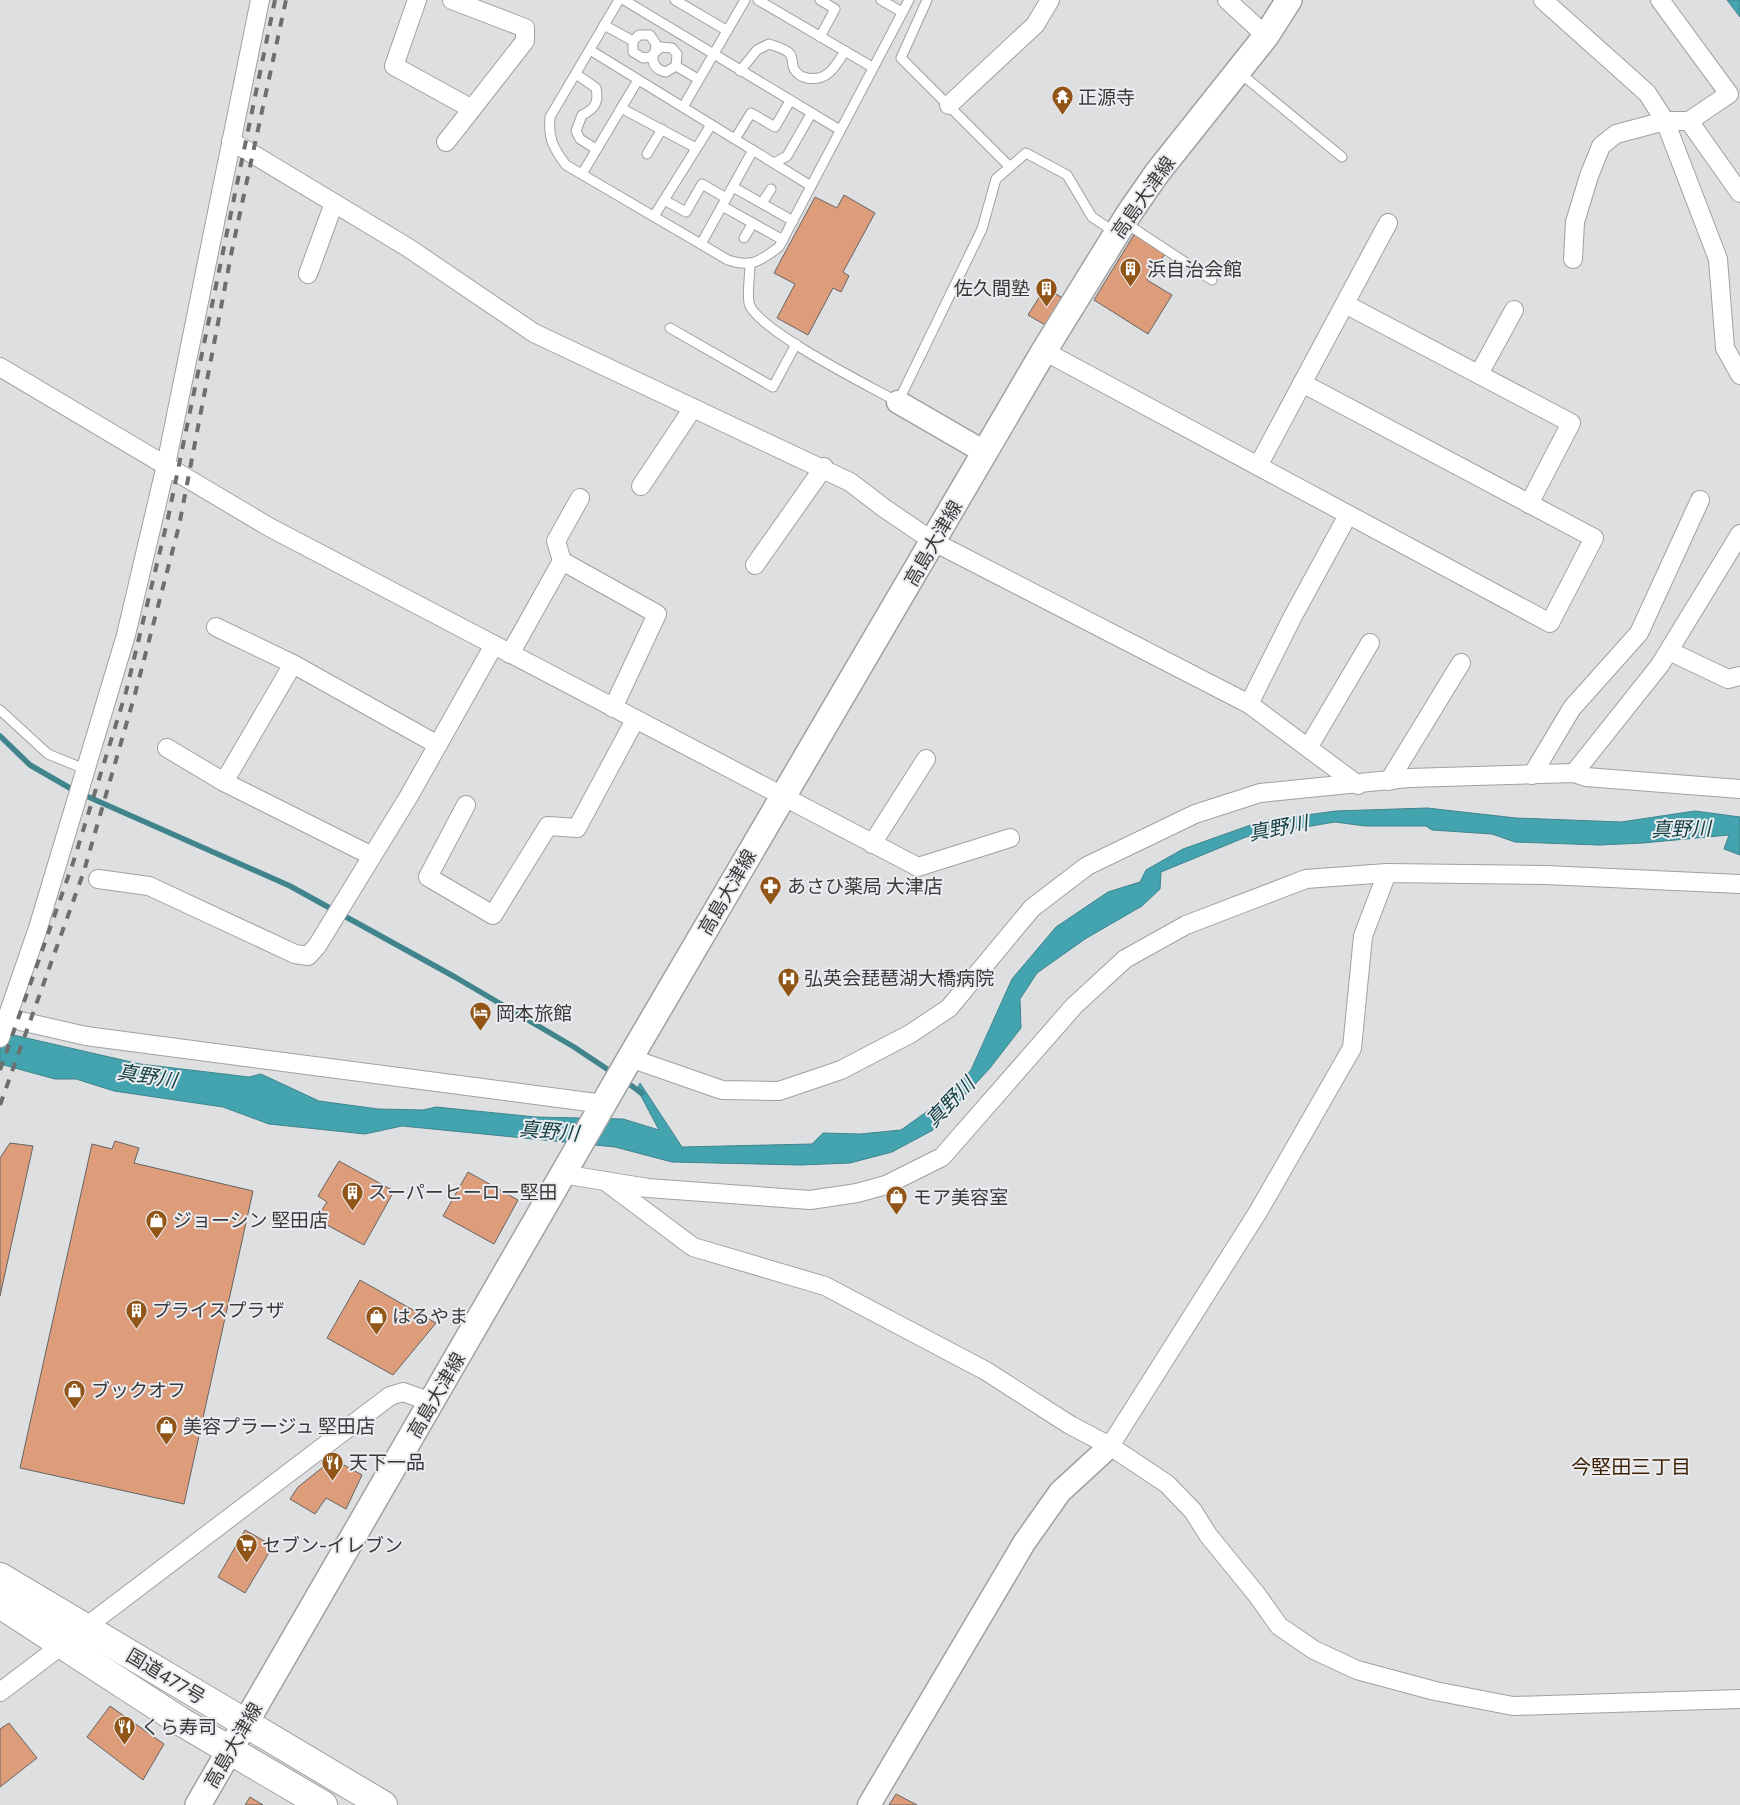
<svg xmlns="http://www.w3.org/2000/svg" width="1740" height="1805" viewBox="0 0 1740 1805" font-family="Commissioner,'Noto Sans JP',sans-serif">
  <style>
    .water { fill: #43a4af; stroke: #40848c }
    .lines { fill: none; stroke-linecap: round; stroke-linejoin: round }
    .stream { stroke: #40848c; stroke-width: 5.5 }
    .building { fill: #dd9d7b; stroke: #676463 }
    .service-casing { stroke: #a0a1a3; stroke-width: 11 }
    .minor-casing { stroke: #a0a1a3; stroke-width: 20 }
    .tertiary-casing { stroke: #a0a1a3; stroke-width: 25 }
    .secondary-casing { stroke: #a0a1a3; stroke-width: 28 }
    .trunk-casing { stroke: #a0a1a3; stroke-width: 30 }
    .service { stroke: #fff; stroke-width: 9 }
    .minor { stroke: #fff; stroke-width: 18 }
    .tertiary { stroke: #fff; stroke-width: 22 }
    .secondary { stroke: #fff; stroke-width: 25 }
    .trunk { stroke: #fff; stroke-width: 28 }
    .rail { stroke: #6d6e6f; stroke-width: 4; stroke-dasharray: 9 9; stroke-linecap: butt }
    .labels { text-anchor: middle; stroke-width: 4; stroke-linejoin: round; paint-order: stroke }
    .poi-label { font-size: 19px; fill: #3a3a3b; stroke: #ebecef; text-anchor: start }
    .street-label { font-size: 19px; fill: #3a3a3b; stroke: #ebecef }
    .water-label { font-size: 20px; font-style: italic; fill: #144146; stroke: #ebecef }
    .neighbourhood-label { font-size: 20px; fill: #402306; stroke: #ebecef }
  </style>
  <rect width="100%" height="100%" fill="#dedfe1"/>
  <g class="water">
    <polygon points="1727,0 1740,0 1740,17"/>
    <polygon points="1427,808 1516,818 1621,822 1695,811 1740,817 1740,855 1724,849 1729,835 1643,843 1599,845 1515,842 1492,834 1432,830 1426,826 1365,826 1335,822 1246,837 1161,872 1160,889 1142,906 1085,939 1037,973 1020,999 1021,1028 990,1068 933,1130 892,1152 850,1163 801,1165 672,1162 615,1147 402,1126 365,1134 269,1124 223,1107 114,1091 76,1079 55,1079 0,1064 0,1032 140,1064 249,1077 261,1074 319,1101 378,1109 423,1110 436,1107 536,1117 623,1119 659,1130 641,1096 636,1092 640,1083 682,1147 812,1144 823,1133 860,1134 901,1130 946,1098 971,1070 1012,979 1056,927 1108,892 1140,882 1146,870 1183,849 1262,821 1336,811"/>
  </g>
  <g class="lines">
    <g class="stream">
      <polyline points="0,736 30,765 75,791 290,886 455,977 574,1047 613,1073"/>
      <polyline points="623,1080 642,1093"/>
    </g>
  </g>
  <g class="building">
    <polygon points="844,195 875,213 843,272 849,276 841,292 833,288 808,335 777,318 795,284 774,273 815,197 837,208"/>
    <polygon points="1135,233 1165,254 1147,280 1172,295 1148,334 1094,300"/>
    <polygon points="1045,288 1063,298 1047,326 1028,315"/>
    <polygon points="115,1141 139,1148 134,1163 253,1191 184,1504 20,1468 92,1144 112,1149"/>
    <polygon points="10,1143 33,1146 0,1296 0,1158"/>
    <polygon points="339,1161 394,1191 364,1245 316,1219 327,1202 318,1196"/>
    <polygon points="468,1172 518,1200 494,1244 443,1216"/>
    <polygon points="360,1280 436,1323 393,1375 327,1338"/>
    <polygon points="333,1459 362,1475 346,1509 326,1498 315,1514 290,1499 298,1487"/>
    <polygon points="245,1530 273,1546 245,1593 218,1577"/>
    <polygon points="110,1706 164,1744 143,1780 87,1737"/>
    <polygon points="9,1723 37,1758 0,1787 0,1729"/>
    <polygon points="896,1794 917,1805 889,1805"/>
    <polygon points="250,1797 263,1805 245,1805"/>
  </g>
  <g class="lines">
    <defs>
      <g id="service">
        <path d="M619,0L550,117C548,138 553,148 566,165L728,260C752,268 760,261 779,247L909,0"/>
        <polyline points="624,0 840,130"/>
        <polyline points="675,0 726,30"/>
        <polyline points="758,0 872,67"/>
        <polyline points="881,0 902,12"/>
        <polyline points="927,0 901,58 1010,167"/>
        <polyline points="604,25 633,41"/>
        <polyline points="820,37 835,9 820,0"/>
        <polyline points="590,50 811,186"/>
        <path d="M653,55C652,64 656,70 666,72L676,66L677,54L672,48L661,47L650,57L643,58L633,52V41L639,35H650L656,44L655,52"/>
        <polyline points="676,66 698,79"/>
        <path d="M740,71L757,50L769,44C776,47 785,48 790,54C793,58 792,65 794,69C797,74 802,77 807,78C827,82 836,66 845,51"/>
        <polyline points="1240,73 1342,157"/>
        <path d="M576,74L596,88C599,102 595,109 582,115L576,131L580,139L596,149"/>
        <polyline points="683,107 745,0"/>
        <polyline points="621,108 696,148"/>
        <polyline points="735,139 751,113 775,127 790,101"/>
        <polyline points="647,154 662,129"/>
        <polyline points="774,163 787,156 811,114"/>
        <polyline points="582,174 638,80"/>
        <polyline points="733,187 793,221"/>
        <polyline points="664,200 686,212 702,184 726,198"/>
        <polyline points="762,203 771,189"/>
        <polyline points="722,206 783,240"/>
        <polyline points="654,216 711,125"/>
        <polyline points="1124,222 1212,280"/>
        <polyline points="744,238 753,223"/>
        <polyline points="701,244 753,150"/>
        <path d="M750,264C750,276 747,291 749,303C755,329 871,387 898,402L982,229L996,179L1026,153L1067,175L1092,217L1116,233"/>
        <polyline points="670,328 773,387 796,344"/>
        <polyline points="0,710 48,754 87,770"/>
      </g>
      <g id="minor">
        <polyline points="417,0 394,66 472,109"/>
        <polyline points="1227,0 1266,36"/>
        <polyline points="1543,0 1647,93 1665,121 1718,259 1725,348 1740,375"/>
        <polyline points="949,105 1035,25 1050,0"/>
        <polyline points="1689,121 1740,193"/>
        <polyline points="231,141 407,247 534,333 850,482 884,508 934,542 1249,704 1358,785"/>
        <polyline points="446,142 525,41 525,28 452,0"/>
        <polyline points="1573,259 1575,222 1589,176 1601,146 1616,134 1665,121 1689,121 1729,94 1660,0"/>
        <polyline points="308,274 334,203"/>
        <polyline points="1345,304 1571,423 1529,504"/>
        <polyline points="1044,351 1550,623 1594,538 1302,383"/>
        <polyline points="0,367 269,527 918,867 1010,838"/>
        <polyline points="1479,374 1514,310"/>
        <polyline points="1258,466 1388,223"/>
        <polyline points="641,486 693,408"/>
        <polyline points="562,561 556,541 580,498"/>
        <polyline points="755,565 824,467"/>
        <polyline points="216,627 293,664 438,745"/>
        <polyline points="1669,651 1728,679 1740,676"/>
        <polyline points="510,654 562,561 657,614 613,708"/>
        <polyline points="1249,704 1292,618 1348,515"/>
        <polyline points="167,748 224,782 372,856"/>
        <polyline points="1308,748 1370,643"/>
        <polyline points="1574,773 1660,665 1740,534"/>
        <polyline points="1532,775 1572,708 1639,633 1700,500"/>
        <polyline points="1389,781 1461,663"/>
        <polyline points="224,782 293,664"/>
        <polyline points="466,805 428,877 493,915 548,826 577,828 635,720"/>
        <polyline points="872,844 926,759"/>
        <polyline points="98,879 149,886 295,954 308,956 317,946 409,796 494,645"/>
        <polyline points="7,1018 86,1036 604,1104"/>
        <polyline points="0,1038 38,928 126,635 166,465 260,0"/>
        <polyline points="630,1058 722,1090 779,1091 841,1070 910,1034 949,1008 1032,908 1087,866 1195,814 1260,793 1409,778 1574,773 1586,777 1740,789"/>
        <polyline points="562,1174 648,1188 810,1200 857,1193 886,1185 942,1157 1074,1006 1125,959 1186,925 1306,879 1387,873 1546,875 1740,884"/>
        <polyline points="605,1181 693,1247 825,1286 986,1371 1070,1425 1110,1446 1167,1484 1193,1511 1208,1535 1257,1595 1279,1626 1314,1650 1357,1670 1435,1691 1513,1706 1740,1699"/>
        <polyline points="1110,1446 1258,1212 1352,1048 1363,936 1387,873"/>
        <polyline points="0,1692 390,1396 403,1392 431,1402"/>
      </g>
      <g id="tertiary">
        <polyline points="898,402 986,453"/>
        <polyline points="869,1805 1024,1543 1060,1492 1110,1446"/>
      </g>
      <polyline id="secondary" points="198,1805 630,1058 1044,351 1128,215 1157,173 1266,36 1289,0"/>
      <g id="trunk">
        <polyline points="0,1577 383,1805"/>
        <polyline points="0,1604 180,1721 323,1805"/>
      </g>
    </defs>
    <use href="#service" class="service-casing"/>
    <use href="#minor" class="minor-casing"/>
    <use href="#tertiary" class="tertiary-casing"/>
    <use href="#secondary" class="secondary-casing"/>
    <use href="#trunk" class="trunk-casing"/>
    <use href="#service" class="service"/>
    <use href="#minor" class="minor"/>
    <use href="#tertiary" class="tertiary"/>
    <use href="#secondary" class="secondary"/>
    <use href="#trunk" class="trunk"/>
    <g class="rail">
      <polyline points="0,1070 73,863 126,692 168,518 275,0"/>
      <polyline points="0,1105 84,871 135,694 179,526 232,250 286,0"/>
    </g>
  </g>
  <defs>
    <symbol id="temple-pin" viewBox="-11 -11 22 30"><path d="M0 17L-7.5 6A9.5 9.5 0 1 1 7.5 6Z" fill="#915517" stroke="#ebecef"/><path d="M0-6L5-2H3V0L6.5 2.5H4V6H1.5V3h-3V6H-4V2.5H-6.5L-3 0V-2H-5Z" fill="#fff"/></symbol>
    <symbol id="building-pin" viewBox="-11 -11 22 30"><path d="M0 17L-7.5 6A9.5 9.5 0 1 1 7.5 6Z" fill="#915517" stroke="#ebecef"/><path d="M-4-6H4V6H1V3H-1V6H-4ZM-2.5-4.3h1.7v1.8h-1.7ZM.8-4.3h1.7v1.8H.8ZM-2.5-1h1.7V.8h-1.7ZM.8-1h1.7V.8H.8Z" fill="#fff"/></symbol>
    <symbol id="pharmacy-pin" viewBox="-11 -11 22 30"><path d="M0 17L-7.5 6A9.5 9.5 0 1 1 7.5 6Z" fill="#915517" stroke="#ebecef"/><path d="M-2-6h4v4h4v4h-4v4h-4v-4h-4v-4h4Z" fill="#fff"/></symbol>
    <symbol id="hospital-pin" viewBox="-11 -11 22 30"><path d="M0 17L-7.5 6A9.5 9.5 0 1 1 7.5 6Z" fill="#915517" stroke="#ebecef"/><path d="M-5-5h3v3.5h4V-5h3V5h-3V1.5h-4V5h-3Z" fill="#fff"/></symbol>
    <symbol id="hotel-pin" viewBox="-11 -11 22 30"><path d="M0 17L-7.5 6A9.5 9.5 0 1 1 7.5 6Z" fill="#915517" stroke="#ebecef"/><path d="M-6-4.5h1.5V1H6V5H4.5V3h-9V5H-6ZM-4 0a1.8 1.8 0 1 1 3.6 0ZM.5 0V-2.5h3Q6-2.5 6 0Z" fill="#fff"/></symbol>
    <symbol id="shop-pin" viewBox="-11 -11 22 30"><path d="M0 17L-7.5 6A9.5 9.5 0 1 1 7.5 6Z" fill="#915517" stroke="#ebecef"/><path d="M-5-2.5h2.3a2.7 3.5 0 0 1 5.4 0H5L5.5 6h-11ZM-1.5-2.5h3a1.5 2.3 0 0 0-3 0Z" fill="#fff"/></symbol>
    <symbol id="restaurant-pin" viewBox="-11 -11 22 30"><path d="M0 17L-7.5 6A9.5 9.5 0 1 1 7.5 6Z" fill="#915517" stroke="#ebecef"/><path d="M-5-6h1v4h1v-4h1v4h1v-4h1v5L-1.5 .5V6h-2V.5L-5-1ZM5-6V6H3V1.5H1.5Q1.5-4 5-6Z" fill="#fff"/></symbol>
    <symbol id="supermarket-pin" viewBox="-11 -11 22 30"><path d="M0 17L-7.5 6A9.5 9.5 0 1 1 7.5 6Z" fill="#915517" stroke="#ebecef"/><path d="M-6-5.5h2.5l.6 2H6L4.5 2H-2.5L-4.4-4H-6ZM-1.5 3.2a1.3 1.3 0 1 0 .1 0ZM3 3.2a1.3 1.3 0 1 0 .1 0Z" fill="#fff"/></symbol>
  </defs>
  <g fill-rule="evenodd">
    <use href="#temple-pin" x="1050" y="84" width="25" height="34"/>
    <use href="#building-pin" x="1118" y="256" width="25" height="34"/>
    <use href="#building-pin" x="1034" y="276" width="25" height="34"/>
    <use href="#pharmacy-pin" x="758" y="874" width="25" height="34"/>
    <use href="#hospital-pin" x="776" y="966" width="25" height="34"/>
    <use href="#hotel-pin" x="468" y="1000" width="25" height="34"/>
    <use href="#building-pin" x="340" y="1180" width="25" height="34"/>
    <use href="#shop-pin" x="884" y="1184" width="25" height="34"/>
    <use href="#shop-pin" x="144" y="1208" width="25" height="34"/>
    <use href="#building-pin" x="124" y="1298" width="25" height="34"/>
    <use href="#shop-pin" x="364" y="1304" width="25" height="34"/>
    <use href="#shop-pin" x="62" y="1378" width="25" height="34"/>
    <use href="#shop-pin" x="154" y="1414" width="25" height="34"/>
    <use href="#restaurant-pin" x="320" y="1450" width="25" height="34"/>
    <use href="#supermarket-pin" x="234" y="1532" width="25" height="34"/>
    <use href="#restaurant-pin" x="112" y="1714" width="25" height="34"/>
  </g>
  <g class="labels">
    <g class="poi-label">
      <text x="1078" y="104">正源寺</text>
      <text x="1147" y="276">浜自治会館</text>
      <text x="1030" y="295" text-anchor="end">佐久間塾</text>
      <text x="787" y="893">あさひ薬局 大津店</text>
      <text x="804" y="985">弘英会琵琶湖大橋病院</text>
      <text x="496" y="1020">岡本旅館</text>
      <text x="368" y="1199">スーパーヒーロー堅田</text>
      <text x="913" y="1204">モア美容室</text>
      <text x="173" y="1227">ジョーシン 堅田店</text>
      <text x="152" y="1317">プライスプラザ</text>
      <text x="392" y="1323">はるやま</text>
      <text x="91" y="1397">ブックオフ</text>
      <text x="183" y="1433">美容プラージュ 堅田店</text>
      <text x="349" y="1469">天下一品</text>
      <text x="262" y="1552">セブン-イレブン</text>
      <text x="141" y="1734">くら寿司</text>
    </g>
    <g class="street-label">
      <text transform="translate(1143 197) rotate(-55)" y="7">高島大津線</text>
      <text transform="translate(933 543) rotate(-60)" y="7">高島大津線</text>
      <text transform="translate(727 892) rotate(-60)" y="7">高島大津線</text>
      <text transform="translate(436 1395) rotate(-60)" y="7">高島大津線</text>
      <text transform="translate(166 1676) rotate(31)" y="7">国道477号</text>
      <text transform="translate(233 1745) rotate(-60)" y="7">高島大津線</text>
    </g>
    <g class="water-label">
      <text transform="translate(1278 828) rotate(-11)" y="7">真野川</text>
      <text transform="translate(1681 829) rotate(-1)" y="7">真野川</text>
      <text transform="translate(147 1076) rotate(9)" y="7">真野川</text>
      <text transform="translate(950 1102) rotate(-46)" y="7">真野川</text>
      <text transform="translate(549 1131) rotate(5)" y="7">真野川</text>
    </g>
    <g class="neighbourhood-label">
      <text x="1631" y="1474">今堅田三丁目</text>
    </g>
  </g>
</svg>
